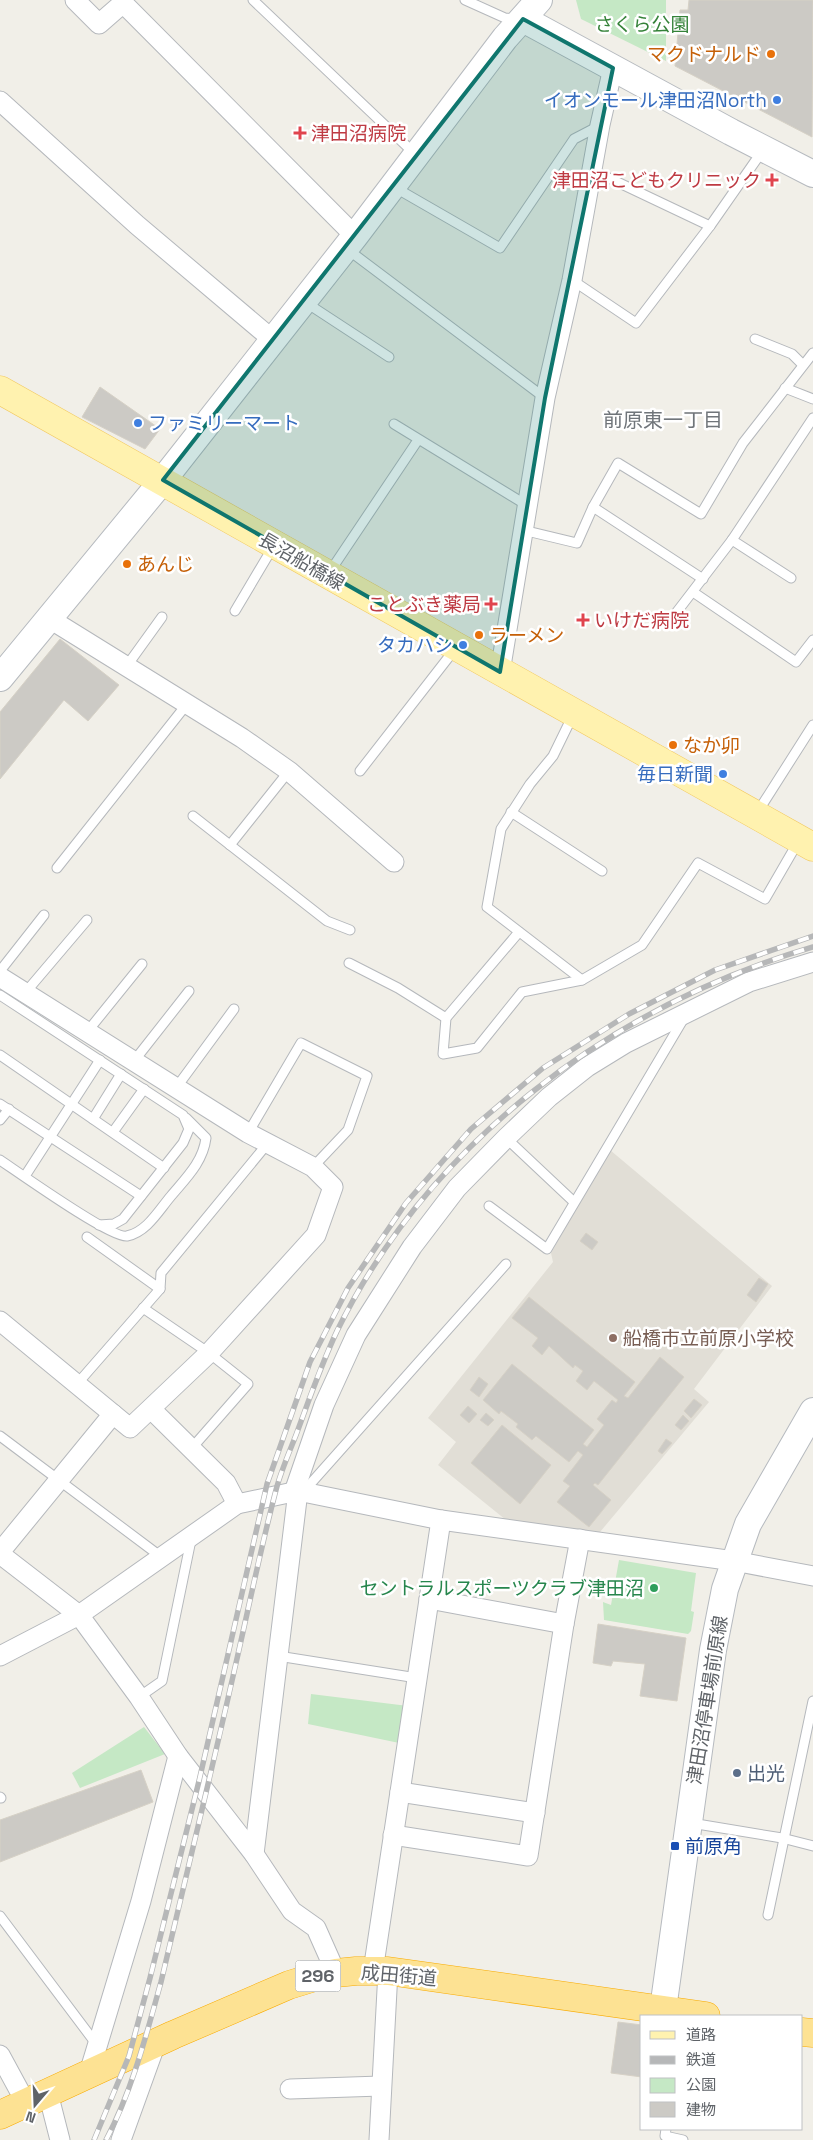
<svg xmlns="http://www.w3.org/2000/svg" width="813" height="2140" viewBox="0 0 813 2140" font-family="'Space Grotesk','Noto Sans JP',sans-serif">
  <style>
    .education { fill: #e1ded6 }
    .green { fill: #c5e8c5 }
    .building { fill: #cccac5; stroke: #d6d1c6 }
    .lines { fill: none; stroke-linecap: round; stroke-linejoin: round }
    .lane-casing { stroke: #b5b8bc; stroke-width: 11 }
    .street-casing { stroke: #b5b8bc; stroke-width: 21 }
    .secondary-casing { stroke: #b6babf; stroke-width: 28 }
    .primary-casing { stroke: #f2c960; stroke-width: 29 }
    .highway-casing { stroke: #f9ab00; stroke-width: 29 }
    .lane { stroke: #fff; stroke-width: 9 }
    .street { stroke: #fff; stroke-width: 19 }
    .secondary { stroke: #fff; stroke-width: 26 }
    .primary { stroke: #fff2af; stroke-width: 28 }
    .highway { stroke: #fde293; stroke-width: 28 }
    .rail-casing { stroke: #b6b7b8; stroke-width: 5.5 }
    .rail { stroke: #fff; stroke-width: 4; stroke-dasharray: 11; stroke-linecap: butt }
    .marked { fill: #0f766e; fill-opacity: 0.2; stroke: #0f766e; stroke-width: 4; stroke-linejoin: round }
    .food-dot { fill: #e8710a; stroke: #fff; stroke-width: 2 }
    .shop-dot { fill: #3f7fe0; stroke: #fff; stroke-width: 2 }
    .health-dot { fill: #e0444e; stroke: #fff; stroke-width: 2 }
    .education-dot { fill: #8d6e63; stroke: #fff; stroke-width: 2 }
    .leisure-dot { fill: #2e9e5b; stroke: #fff; stroke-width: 2 }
    .service-dot { fill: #5c6f8a; stroke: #fff; stroke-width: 2 }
    .transit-dot { fill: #1a4fb4; stroke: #fff; stroke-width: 2 }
    .labels { text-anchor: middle; stroke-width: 5; stroke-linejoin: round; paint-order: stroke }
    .shield { fill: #fff; stroke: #8f9295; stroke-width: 1 }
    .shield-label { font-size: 18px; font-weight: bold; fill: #5f6368 }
    .park-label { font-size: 19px; fill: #348238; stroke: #fff }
    .food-label { font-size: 19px; fill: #c56008; stroke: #fff; text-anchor: start }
    .shop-label { font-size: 19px; fill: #366cbe; stroke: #fff; text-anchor: end }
    .health-label { font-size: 19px; fill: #be3a42; stroke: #fff; text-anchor: start }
    .street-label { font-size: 19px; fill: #5f6368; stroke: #fff }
    .education-label { font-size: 19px; fill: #785e54; stroke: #fff; text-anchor: start }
    .leisure-label { font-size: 19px; fill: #27864d; stroke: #fff; text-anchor: end }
    .service-label { font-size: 19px; fill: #4e5e75; stroke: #fff; text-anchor: start }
    .transit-label { font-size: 19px; fill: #164399; stroke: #fff; text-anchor: start }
    .neighbourhood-label { font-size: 20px; fill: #70757a; stroke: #fff }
  </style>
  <rect width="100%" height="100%" fill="#f1efe8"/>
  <polygon class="education" points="610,1150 772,1286 694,1389 709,1402 600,1532 567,1532 511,1524 438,1465 456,1442 428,1418 553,1262 551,1253"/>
  <g class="green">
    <polygon points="576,0 666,0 666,61 581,19"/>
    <polygon points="619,1560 696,1573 691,1611 694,1612 691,1631 688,1634 604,1620 603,1602 611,1605"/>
    <polygon points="311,1694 408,1706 404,1744 308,1724"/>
    <polygon points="144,1727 165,1754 80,1788 72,1773"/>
  </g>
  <g class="building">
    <polygon points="689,0 813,0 812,137 675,66 680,10 688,10"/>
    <polygon points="100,387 160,429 145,449 82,417"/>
    <polygon points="60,639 119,685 88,721 64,700 0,779 0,712"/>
    <polygon points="586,1233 598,1242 592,1250 580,1241"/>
    <polygon points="759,1278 768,1284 756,1302 747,1295"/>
    <polygon points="529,1297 635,1382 624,1396 628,1398 660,1357 684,1377 598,1485 595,1483 593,1485 611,1500 589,1527 557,1502 570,1486 563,1481 583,1455 578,1451 569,1462 536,1436 532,1440 516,1427 518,1424 501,1411 499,1414 483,1400 512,1364 594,1430 583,1444 587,1447 604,1425 597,1419 612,1400 616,1403 618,1400 594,1381 587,1390 576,1381 583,1371 575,1365 573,1368 549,1346 542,1355 532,1346 538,1338 512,1318"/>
    <polygon points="479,1377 488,1384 479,1397 470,1390"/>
    <polygon points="694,1399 702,1405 691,1418 684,1411"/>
    <polygon points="468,1406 477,1414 469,1423 460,1415"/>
    <polygon points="486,1413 494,1420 488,1426 480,1420"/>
    <polygon points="683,1415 689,1421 681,1430 675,1425"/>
    <polygon points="502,1425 551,1465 520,1504 471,1463"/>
    <polygon points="666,1439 672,1443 662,1454 658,1451"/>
    <polygon points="598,1624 686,1638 677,1701 640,1696 645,1664 613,1661 611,1666 593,1663"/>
    <polygon points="141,1770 153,1802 0,1862 0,1820"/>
    <polygon points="618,2022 642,2025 642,2077 611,2073"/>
  </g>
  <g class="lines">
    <defs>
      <g id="lane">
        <polyline points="253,0 414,153"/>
        <polyline points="465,0 505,18 516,19"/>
        <polyline points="592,170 710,226"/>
        <polyline points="394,187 500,248 574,139 599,126"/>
        <polyline points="347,249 545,398"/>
        <polyline points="572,280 636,323 710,226 763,150"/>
        <polyline points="305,302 389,357"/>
        <polyline points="755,339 792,354 803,365"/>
        <polyline points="785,388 813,399"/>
        <polyline points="394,424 528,506"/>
        <polyline points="593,507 703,579"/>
        <polyline points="523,530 577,543 593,507 618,463 701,514 743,443 813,353"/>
        <polyline points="732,540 791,578"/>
        <polyline points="329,573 418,440"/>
        <polyline points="693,592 796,662 813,640"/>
        <polyline points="235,611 273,547"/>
        <polyline points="676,613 732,540 813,418"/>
        <polyline points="126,667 162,617"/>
        <polyline points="573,715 553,756 530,784 501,829 487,907 582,980"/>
        <polyline points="360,771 455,649"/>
        <polyline points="511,812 602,871"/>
        <polyline points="757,813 813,725"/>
        <polyline points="193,816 327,921 350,930"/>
        <polyline points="230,845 289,771"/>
        <polyline points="57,868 187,704"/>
        <polyline points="519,932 446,1018 443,1054 477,1048 522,992 582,980 642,945 698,863 765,899 798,842"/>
        <polyline points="349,963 398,988 446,1018"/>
        <polyline points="0,971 44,915"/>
        <polyline points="25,993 87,920"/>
        <polyline points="0,995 183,1115 189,1129 183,1143 123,1219 114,1224 99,1225"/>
        <polyline points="87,1032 142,964"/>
        <polyline points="0,1055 164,1168"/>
        <polyline points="134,1061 189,991"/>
        <polyline points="176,1088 234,1009"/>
        <polyline points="0,1104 141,1196"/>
        <polyline points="93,1119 121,1074"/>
        <polyline points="0,1120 9,1109"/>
        <polyline points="113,1132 144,1089"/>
        <polyline points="248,1133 301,1043 367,1076 348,1130 313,1167"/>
        <polyline points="506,1138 574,1202"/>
        <path d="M0,1160C18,1172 112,1239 127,1236C147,1232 159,1210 171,1196C186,1178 203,1162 206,1138L186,1118"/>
        <polyline points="25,1176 100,1060"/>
        <polyline points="489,1206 547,1249 684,1018"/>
        <polyline points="87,1237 160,1289"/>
        <polyline points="143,1308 209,1353 248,1384 191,1449"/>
        <polyline points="77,1384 160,1289 161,1273 268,1143"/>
        <polyline points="0,1436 160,1556"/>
        <polyline points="304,1491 506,1264"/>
        <polyline points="278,1656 417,1678"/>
        <polyline points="139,1697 162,1681 191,1540"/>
        <polyline points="0,1797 1,1798"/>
        <polyline points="691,1823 782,1838 813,1846"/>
        <polyline points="768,1915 813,1701"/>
        <polyline points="0,1916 97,2045"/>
        <polyline points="666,2129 665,2136 683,2140"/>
      </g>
      <g id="street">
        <polyline points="75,0 99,24 123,3 355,236"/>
        <polyline points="0,101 137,225 273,340"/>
        <polyline points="50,619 242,738 289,771 394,862"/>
        <polyline points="500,672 545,398 572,280 600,125 613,68"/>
        <polyline points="0,977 248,1133 313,1167 333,1187 316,1235 209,1353 130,1428 0,1321"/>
        <polyline points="151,1409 226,1483 237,1504"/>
        <polyline points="294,1492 324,1405 356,1335 412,1247 457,1188 506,1138 549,1097 587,1067 626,1043 749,982 813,962"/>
        <polyline points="0,1552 113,1414"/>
        <polyline points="0,1554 79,1615 139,1697 178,1756 254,1854 292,1911 316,1928 336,1973"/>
        <polyline points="429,1599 564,1624"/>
        <polyline points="0,1656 79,1615 237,1504 298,1491 441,1520 734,1561 813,1576"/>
        <polyline points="400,1792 535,1813"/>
        <polyline points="393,1835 528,1856 564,1624 580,1539"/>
        <polyline points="254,1854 298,1491"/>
        <polyline points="373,1971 441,1520"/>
        <polyline points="0,2055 26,2103"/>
        <polyline points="89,2073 141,1901 178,1756"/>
        <polyline points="290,2089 381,2086"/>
        <polyline points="48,2093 60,2140"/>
        <polyline points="121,2140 156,2043"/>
        <polyline points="379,2140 388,1971"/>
      </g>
      <g id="secondary">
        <polyline points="523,19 731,132 813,174"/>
        <polyline points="0,678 163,480 355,236 505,38 539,0"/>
        <polyline points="663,2009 713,1650 725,1589 748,1524 813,1411"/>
      </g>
      <path id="primary" d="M0,390C272,541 541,697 813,847"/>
      <g id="highway">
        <polyline points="802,2032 813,2033"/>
        <polyline points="0,2115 173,2035 289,1985 315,1977 336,1973 356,1971 388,1971 706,2016"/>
      </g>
    </defs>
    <use href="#lane" class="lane-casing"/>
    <use href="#street" class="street-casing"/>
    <use href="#secondary" class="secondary-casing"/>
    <use href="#primary" class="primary-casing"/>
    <use href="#highway" class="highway-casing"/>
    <use href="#lane" class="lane"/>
    <use href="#street" class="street"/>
    <use href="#secondary" class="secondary"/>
    <use href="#primary" class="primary"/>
    <use href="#highway" class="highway"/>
    <defs>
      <g id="rail">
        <polyline points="94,2140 129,2056 150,1978 199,1781 267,1484 310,1362 348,1288 406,1203 471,1129 543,1068 629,1014 715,970 813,936"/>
        <path d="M106,2140C132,2091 146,2036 161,1982C186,1876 212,1770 236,1663C249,1606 261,1547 276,1490C281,1471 289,1453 296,1435C309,1400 321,1365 337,1331C430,1142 612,1006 813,947"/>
      </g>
    </defs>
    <use href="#rail" class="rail-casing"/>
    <use href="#rail" class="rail"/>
  </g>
  <path class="marked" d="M523,19L613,68L545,398L500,672L163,480Z"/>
  <g class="food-dot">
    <circle cx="771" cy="54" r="5"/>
    <circle cx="127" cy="564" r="5"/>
    <circle cx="479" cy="635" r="5"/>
    <circle cx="673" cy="745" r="5"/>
  </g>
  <g class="shop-dot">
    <circle cx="777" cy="100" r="5"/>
    <circle cx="138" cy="423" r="5"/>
    <circle cx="463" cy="645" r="5"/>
    <circle cx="723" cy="774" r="5"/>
  </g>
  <g class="health-dot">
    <path d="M297.5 125.5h5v5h5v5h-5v5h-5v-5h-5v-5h5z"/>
    <path d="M769.5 172.5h5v5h5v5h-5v5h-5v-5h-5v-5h5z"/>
    <path d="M488.5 596.5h5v5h5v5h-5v5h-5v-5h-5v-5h5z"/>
    <path d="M580.5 612.5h5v5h5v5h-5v5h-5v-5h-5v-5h5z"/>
  </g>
  <circle class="education-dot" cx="613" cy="1338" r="5"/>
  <circle class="leisure-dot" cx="654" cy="1588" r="5"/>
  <circle class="service-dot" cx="737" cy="1773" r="5"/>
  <rect class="transit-dot" x="670" y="1841" width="10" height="10" rx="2.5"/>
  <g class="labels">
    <rect class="shield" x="295.5" y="1960.5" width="45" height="31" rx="4"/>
    <g class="shield-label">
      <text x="318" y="1982">296</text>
    </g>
    <g class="park-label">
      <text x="642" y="31">さくら公園</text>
    </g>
    <g class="food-label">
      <text x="761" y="61" text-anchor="end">マクドナルド</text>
      <text x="137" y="571">あんじ</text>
      <text x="489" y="642">ラーメン</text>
      <text x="683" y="752">なか卯</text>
    </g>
    <g class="shop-label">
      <text x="767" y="107">イオンモール津田沼North</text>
      <text x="148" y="430" text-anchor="start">ファミリーマート</text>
      <text x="453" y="652">タカハシ</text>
      <text x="713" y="781">毎日新聞</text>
    </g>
    <g class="health-label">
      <text x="311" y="140">津田沼病院</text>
      <text x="761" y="187" text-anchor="end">津田沼こどもクリニック</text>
      <text x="481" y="611" text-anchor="end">ことぶき薬局</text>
      <text x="594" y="627">いけだ病院</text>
    </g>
    <g class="street-label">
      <text transform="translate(302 561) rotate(30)" y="7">長沼船橋線</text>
      <text transform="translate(707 1700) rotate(-81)" y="7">津田沼停車場前原線</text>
      <text transform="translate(399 1975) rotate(5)" y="7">成田街道</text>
    </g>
    <g class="education-label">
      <text x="623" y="1345">船橋市立前原小学校</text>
    </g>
    <g class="leisure-label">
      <text x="644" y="1595">セントラルスポーツクラブ津田沼</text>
    </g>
    <g class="service-label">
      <text x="747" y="1780">出光</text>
    </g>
    <g class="transit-label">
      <text x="685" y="1853">前原角</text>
    </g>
    <g class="neighbourhood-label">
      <text x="663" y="427">前原東一丁目</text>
    </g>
  </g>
  <rect x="640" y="2015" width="162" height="115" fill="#ffffff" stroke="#bfc1c3"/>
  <rect x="650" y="2031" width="25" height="8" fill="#fff2af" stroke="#bfc1c3"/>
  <text x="686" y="2040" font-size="15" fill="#5f6368">道路</text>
  <rect x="650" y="2056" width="25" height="8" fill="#b6b7b8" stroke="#bfc1c3"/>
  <text x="686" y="2065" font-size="15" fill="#5f6368">鉄道</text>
  <rect x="650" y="2078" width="25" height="15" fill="#c5e8c5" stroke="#bfc1c3"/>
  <text x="686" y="2090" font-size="15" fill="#5f6368">公園</text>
  <rect x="650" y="2102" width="25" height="15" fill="#cccac5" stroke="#bfc1c3"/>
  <text x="686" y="2115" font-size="15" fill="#5f6368">建物</text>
  <g transform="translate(35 2105) rotate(199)" stroke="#ffffff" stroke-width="4" paint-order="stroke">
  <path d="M0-4L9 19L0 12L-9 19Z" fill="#5f6368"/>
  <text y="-8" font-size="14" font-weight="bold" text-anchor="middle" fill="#5f6368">N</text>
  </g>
</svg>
